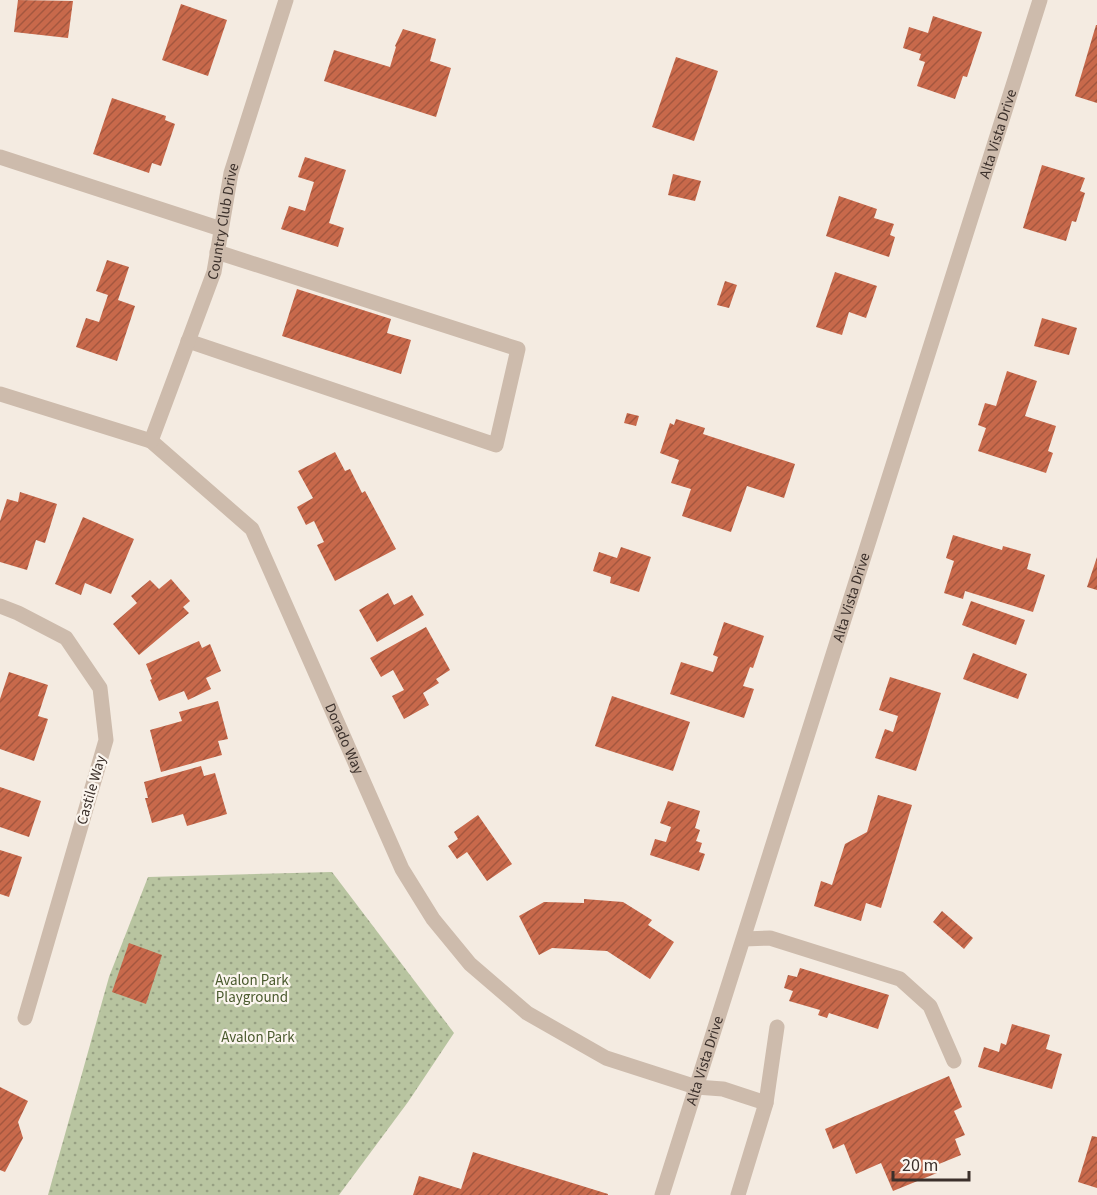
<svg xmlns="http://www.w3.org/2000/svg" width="1097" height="1195" viewBox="0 0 1097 1195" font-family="'Source Sans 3',sans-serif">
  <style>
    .park { fill: url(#park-dots) }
    .building { fill: url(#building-hatch) }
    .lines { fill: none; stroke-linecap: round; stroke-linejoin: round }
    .service { stroke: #cdbbac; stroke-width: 15 }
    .minor { stroke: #cdbbac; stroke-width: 15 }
    .tertiary { stroke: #cdbbac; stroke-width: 15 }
    .labels { text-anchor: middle; stroke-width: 4.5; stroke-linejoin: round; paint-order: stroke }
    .street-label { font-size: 15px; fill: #3b302b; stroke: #fbf5ee }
    .park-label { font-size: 15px; fill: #4a5a2e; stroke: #fbf5ee }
  </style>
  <defs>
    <pattern id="park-dots" width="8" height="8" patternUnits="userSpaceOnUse" patternTransform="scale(1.5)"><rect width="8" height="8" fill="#b8c4a0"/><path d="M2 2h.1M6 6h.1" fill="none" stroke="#97a083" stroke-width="1.8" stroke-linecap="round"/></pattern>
    <pattern id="building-hatch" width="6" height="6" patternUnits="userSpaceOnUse" patternTransform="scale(1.5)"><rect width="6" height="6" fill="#c8694b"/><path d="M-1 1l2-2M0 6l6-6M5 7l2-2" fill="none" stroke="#a4573f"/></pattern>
  </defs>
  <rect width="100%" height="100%" fill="#f4ebe1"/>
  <polygon class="park" points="332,872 454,1033 408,1102 339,1195 48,1195 109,977 148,877"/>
  <g class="building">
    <polygon points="18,0 73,1 68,38 14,32"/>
    <polygon points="181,4 227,20 208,76 162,60"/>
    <polygon points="933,16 982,32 967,77 963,76 955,99 917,86 925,62 919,60 921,54 903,48 909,27 928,33"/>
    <polygon points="1096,25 1097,25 1097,103 1075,96"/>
    <polygon points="403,29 436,39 430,61 451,68 436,117 324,81 334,50 390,67 396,47 395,46"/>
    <polygon points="676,57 718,71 694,141 652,127"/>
    <polygon points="112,98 166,116 165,120 175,124 161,166 152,163 149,173 93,154"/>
    <polygon points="305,157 346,170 329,223 344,228 338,247 281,229 289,206 305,211 314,182 298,177"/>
    <polygon points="1042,165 1085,178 1080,191 1085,193 1076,222 1072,221 1066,241 1023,228"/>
    <polygon points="673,174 701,181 695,201 668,195"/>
    <polygon points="839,196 877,209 874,218 894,224 890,235 895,237 889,257 826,236"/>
    <polygon points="107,260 129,267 118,300 135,306 117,361 76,347 86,318 99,322 108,295 96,291"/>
    <polygon points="835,272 877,286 866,318 849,312 842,335 816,327"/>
    <polygon points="725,281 737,285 729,308 717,305"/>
    <polygon points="297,289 391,319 387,333 411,340 401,374 282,336"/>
    <polygon points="1042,318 1077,328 1069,355 1034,346"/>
    <polygon points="1007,371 1037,381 1025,416 1056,426 1048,451 1053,453 1046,473 978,451 986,428 978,425 985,403 996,406"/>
    <polygon points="627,413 639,416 636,426 624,423"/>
    <polygon points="676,419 705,428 703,434 795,464 784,498 747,486 731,532 682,516 691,489 671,483 679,460 660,453 670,423 674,425"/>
    <polygon points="335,452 345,471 350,469 362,493 365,491 396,549 335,581 317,545 324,542 314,521 306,525 297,507 313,498 298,471"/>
    <polygon points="20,492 57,504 45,543 36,540 27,570 0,562 0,521 7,499 18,502"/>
    <polygon points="83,517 134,539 111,594 85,583 81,595 55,584"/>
    <polygon points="953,535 1002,550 1003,546 1031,554 1027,569 1045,575 1033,612 965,591 963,599 944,593 954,561 946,558"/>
    <polygon points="621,547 651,557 639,592 610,583 611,577 593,571 599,552 617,558"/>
    <polygon points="1097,557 1097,590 1087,587"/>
    <polygon points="171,579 190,601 183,607 189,613 139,655 113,624 137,603 131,596 150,580 159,589"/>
    <polygon points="388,593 394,605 412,595 424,615 377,642 359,610"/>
    <polygon points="971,601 1025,620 1016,645 962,625"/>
    <polygon points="724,622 764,636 753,668 750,667 743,686 754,689 744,718 670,694 681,662 713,672 718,657 713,655"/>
    <polygon points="426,627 450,670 436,679 439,683 423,693 429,705 404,719 392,696 404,690 393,670 381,677 370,658"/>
    <polygon points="199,641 202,648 210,644 221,671 206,678 211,689 188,700 184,691 159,701 150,680 152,679 146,664"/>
    <polygon points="973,653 1027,674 1018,699 963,679"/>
    <polygon points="9,672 48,685 38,716 48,719 34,761 0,749 0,699"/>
    <polygon points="890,677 941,693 916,771 875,758 885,729 893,732 898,716 879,710"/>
    <polygon points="612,696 690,722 673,771 595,746"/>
    <polygon points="218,701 228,739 218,741 222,755 161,772 150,730 182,721 179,712"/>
    <polygon points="201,766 204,776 215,773 227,814 187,826 183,814 152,823 145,798 148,798 144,782"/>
    <polygon points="0,787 41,801 29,837 0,827"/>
    <polygon points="878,795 912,805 881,908 866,903 861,921 814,906 821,881 832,885 845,844 867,832"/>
    <polygon points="668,801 700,811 695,828 700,830 696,841 702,843 699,852 705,854 699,871 650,855 655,839 666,842 671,827 660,823"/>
    <polygon points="478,815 512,864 487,881 467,852 457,859 448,846 458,839 454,832"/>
    <polygon points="0,850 22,857 9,897 0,894"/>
    <polygon points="584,899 623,902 652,920 648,925 674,942 650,979 607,951 552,948 539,955 519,916 544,902 584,903"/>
    <polygon points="942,911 973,938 964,949 933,922"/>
    <polygon points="129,943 162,955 146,1004 112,992"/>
    <polygon points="800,968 889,995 878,1029 829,1013 827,1018 818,1015 820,1010 789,1001 793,991 784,988 788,975 797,977"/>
    <polygon points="1012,1024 1050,1035 1046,1049 1062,1054 1052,1089 978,1067 984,1047 999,1052 1001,1043 1006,1045"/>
    <polygon points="949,1076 962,1107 954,1111 965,1135 955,1139 961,1155 934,1166 937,1173 893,1191 881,1163 856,1174 844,1144 833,1149 825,1129"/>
    <polygon points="0,1087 28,1101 18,1122 23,1138 5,1172 0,1170"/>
    <polygon points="1092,1136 1097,1137 1097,1188 1078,1182"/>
    <polygon points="473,1152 608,1194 608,1195 413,1195 419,1176 461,1189"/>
  </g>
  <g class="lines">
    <g class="service">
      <polyline points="0,157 221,229"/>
      <polyline points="188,341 496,445 518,349 217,252"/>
      <polyline points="744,939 770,938 900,979 930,1006 954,1061"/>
      <polyline points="696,1087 723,1089 766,1103 738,1195"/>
      <polyline points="766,1103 777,1027"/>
    </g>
    <g class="minor">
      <path id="s1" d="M151,441L252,529L402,869L433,919L470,964L527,1013L606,1058L696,1087"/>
      <polyline points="0,606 18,613 66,638 100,688 106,740 25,1018"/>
      <path id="s2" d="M662,1195L1040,0"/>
    </g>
    <path class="tertiary" id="s3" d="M0,394L151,441L214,272L231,173L286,0"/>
  </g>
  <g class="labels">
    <g class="street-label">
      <text dy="5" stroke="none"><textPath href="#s2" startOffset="1113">Alta Vista Drive</textPath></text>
      <text dy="5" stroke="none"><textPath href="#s3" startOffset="390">Country Club Drive</textPath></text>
      <text dy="5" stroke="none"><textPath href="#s2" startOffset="627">Alta Vista Drive</textPath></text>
      <text dy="5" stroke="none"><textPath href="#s1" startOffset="363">Dorado Way</textPath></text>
      <text transform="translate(91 790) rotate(-74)" y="5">Castile Way</text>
      <text dy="5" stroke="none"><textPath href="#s2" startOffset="141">Alta Vista Drive</textPath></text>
    </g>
    <g class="park-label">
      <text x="252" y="985">Avalon Park<tspan x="252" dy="17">Playground</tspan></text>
      <text x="258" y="1042">Avalon Park</text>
    </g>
  </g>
  <path d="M893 1171v9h76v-9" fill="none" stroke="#3b302b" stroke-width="3"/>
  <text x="902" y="1171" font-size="18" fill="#3b302b" stroke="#fbf5ee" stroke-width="4.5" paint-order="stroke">20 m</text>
</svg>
